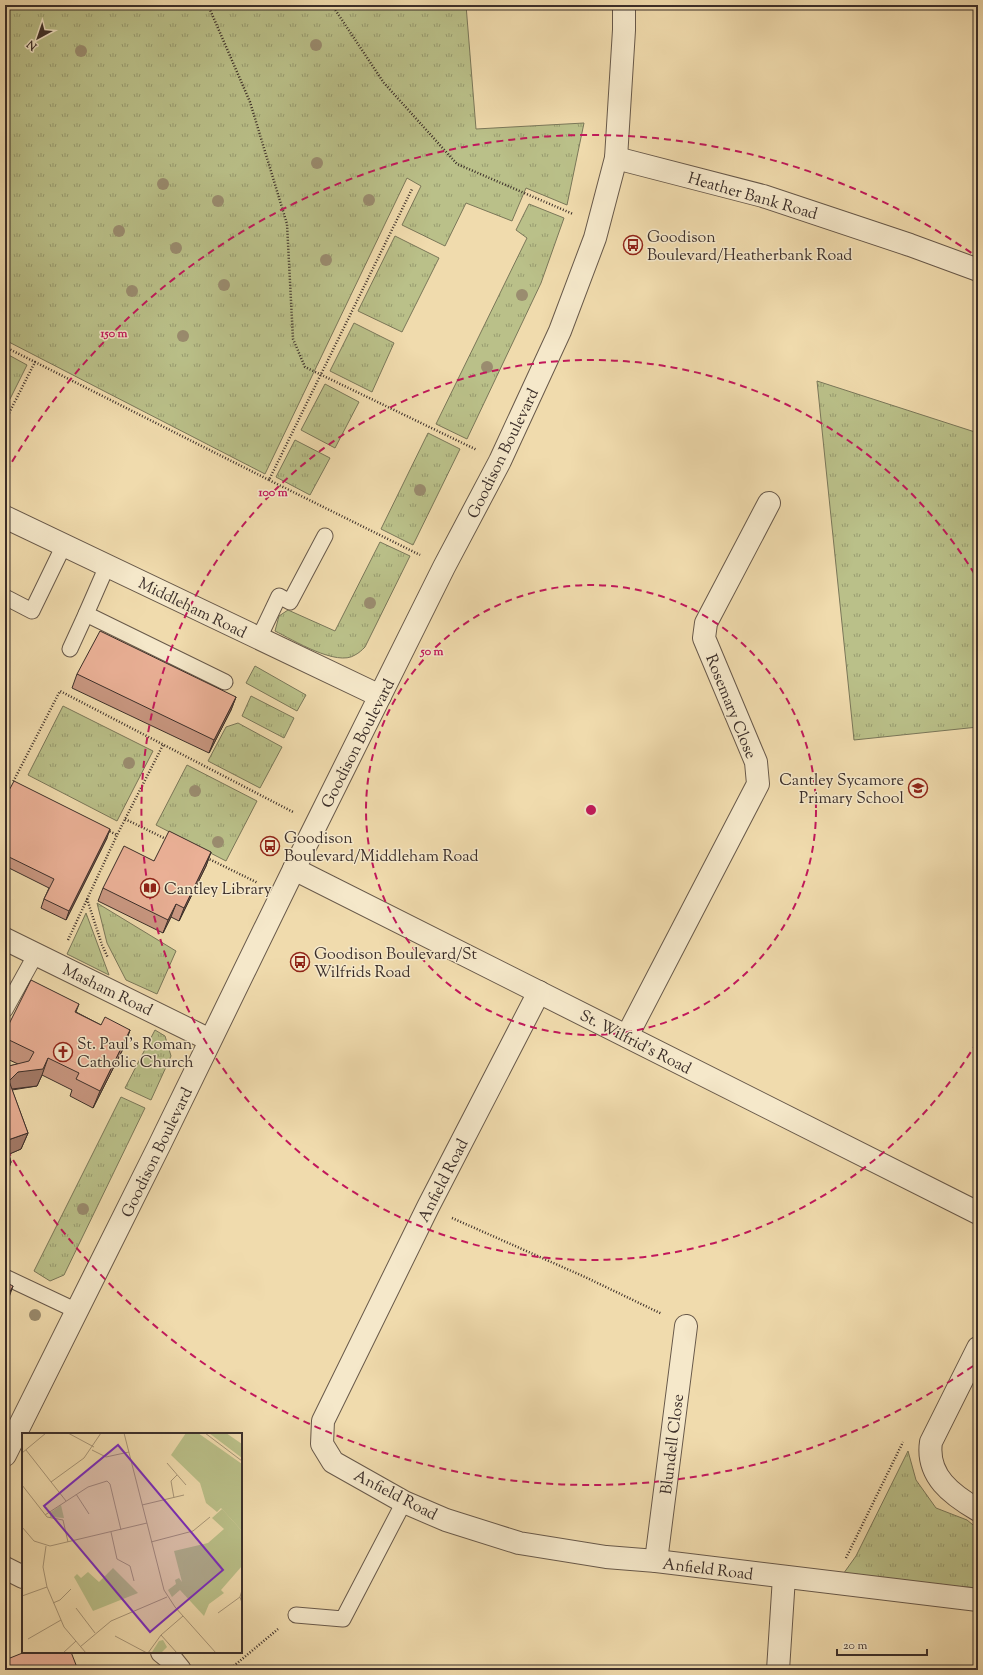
<svg xmlns="http://www.w3.org/2000/svg" width="983" height="1675" viewBox="0 0 983 1675" font-family="'Sorts Mill Goudy',serif">
  <style>
    .grass { fill: url(#grass-tufts); stroke: #7a7759 }
    .lines { fill: none; stroke-linecap: round; stroke-linejoin: round }
    .service-casing { stroke: #68594a; stroke-width: 17 }
    .minor-casing { stroke: #68594a; stroke-width: 24 }
    .tertiary-casing { stroke: #68594a; stroke-width: 24 }
    .path { stroke: #3b2e29; stroke-width: 2.5; stroke-dasharray: 1 2; stroke-linecap: butt }
    .service { stroke: #f5e8ca; stroke-width: 15 }
    .minor { stroke: #f5e8ca; stroke-width: 22 }
    .tertiary { stroke: #f5e8ca; stroke-width: 22 }
    .tree { fill: #9a8c6f }
    .wall { fill: #c99781; stroke: #3b2e29 }
    .shaded-wall { fill: #a47b69; stroke: #3b2e29 }
    .building { fill: #eab096; stroke: #3b2e29 }
    .ring { fill: none; stroke: #c2185b; stroke-width: 2; stroke-dasharray: 7 5 }
    .labels { text-anchor: middle; stroke-width: 3; stroke-linejoin: round; paint-order: stroke }
    .street-label { font-size: 16px; fill: #3b2e29; stroke: #f5e8ca }
    .poi-label { font-size: 16px; fill: #3b2e29; stroke: #f5e8ca; text-anchor: start }
    .inset-road { fill: none; stroke: #a89678; stroke-width: 1 }
    .view { fill: #7b2cbf; fill-opacity: 0.15; stroke: #7b2cbf; stroke-width: 2 }
    .inset-edge { fill: none; stroke: #3b2e29; stroke-width: 2 }
    .centre { fill: #c2185b; stroke: #f5e8ca; stroke-width: 2 }
    .ring-label { font-size: 12px; text-anchor: middle; font-weight: bold; fill: #c2185b; stroke: #f5e8ca; stroke-width: 3; stroke-linejoin: round; paint-order: stroke }
  </style>
  <defs>
    <pattern id="grass-tufts" width="24" height="20" patternUnits="userSpaceOnUse"><rect width="24" height="20" fill="#bac089"/><path d="M3 7l-1-3M5 7V3M7 7l1-3M15 17l-1-3M17 17v-4M19 17l1-3" fill="none" stroke="#989c70"/></pattern>
  </defs>
  <rect width="100%" height="100%" fill="#f0dbad"/>
  <filter id="stains"><feTurbulence type="fractalNoise" baseFrequency=".005" numOctaves="4"/><feColorMatrix values="0 0 0 0 .2 0 0 0 0 .09 0 0 0 0 .02 0 0 0 .5 -.17"/></filter>
  <radialGradient id="worn" r=".72"><stop offset=".6" stop-color="#630" stop-opacity="0"/><stop offset="1" stop-color="#630" stop-opacity=".3"/></radialGradient>
  <g class="grass">
    <polygon points="5,5 466,5 476,129 584,123 567,205 526,188 512,221 466,203 445,246 402,225 421,186 407,178 265,474 5,340"/>
    <polygon points="529,204 564,218 541,283 467,439 436,424 527,238 516,230"/>
    <polygon points="395,236 439,258 402,332 358,311"/>
    <polygon points="354,323 394,343 372,392 330,371"/>
    <polygon points="5,353 27,365 5,409"/>
    <polygon points="817,381 978,433 978,727 854,740"/>
    <polygon points="325,384 359,402 335,448 301,430"/>
    <polygon points="428,433 460,449 413,545 381,529"/>
    <polygon points="295,440 330,458 310,495 276,477"/>
    <path d="M380,542L410,556L365,647C362,650 359,653 355,655C337,667 293,640 275,631L279,616L288,610L335,631Z"/>
    <polygon points="255,666 306,695 297,711 246,683"/>
    <polygon points="251,696 294,718 284,738 242,716"/>
    <polygon points="63,706 153,751 117,821 28,775"/>
    <polygon points="238,723 282,747 260,788 208,761 226,727"/>
    <polygon points="187,765 257,801 226,861 156,825"/>
    <polygon points="97,903 176,951 157,994 126,980 107,943"/>
    <polygon points="86,913 109,975 67,954"/>
    <polygon points="155,1030 165,1036 171,1056 151,1100 125,1088"/>
    <polygon points="121,1097 145,1108 64,1275 50,1281 34,1271"/>
    <polygon points="908,1451 916,1480 936,1508 967,1520 978,1529 978,1588 841,1577 856,1556"/>
  </g>
  <g class="lines">
    <defs>
      <g id="service">
        <polyline points="107,566 86,614 225,682"/>
        <polyline points="5,597 32,611 64,545"/>
        <polyline points="259,638 279,596 290,602 325,536"/>
        <polyline points="70,649 86,614"/>
        <polyline points="5,1010 36,954"/>
        <polyline points="5,1277 77,1311"/>
        <polyline points="296,1615 343,1619 404,1502"/>
      </g>
      <g id="minor">
        <polyline points="616,158 763,196 910,245 978,270"/>
        <polyline points="5,517 380,696"/>
        <polyline points="294,869 978,1213"/>
        <polyline points="5,939 210,1040"/>
        <polyline points="539,992 428,1207 323,1421 322,1444 333,1462 404,1502 446,1520 519,1543 606,1557 656,1561 978,1600"/>
        <polyline points="627,1036 758,784 756,762 704,638 706,623 769,503"/>
        <path d="M978,1348L931,1442C926,1476 952,1495 978,1510"/>
        <polyline points="656,1561 686,1326"/>
        <polyline points="5,1568 23,1577"/>
        <polyline points="162,1652 172,1660 180,1670"/>
        <polyline points="778,1670 784,1577"/>
      </g>
      <polyline id="tertiary" points="5,1455 159,1146 294,869 444,567 500,461 560,331 595,238 616,158 624,30 624,5"/>
    </defs>
    <use href="#service" class="service-casing"/>
    <use href="#minor" class="minor-casing"/>
    <use href="#tertiary" class="tertiary-casing"/>
    <g class="path">
      <polyline points="208,5 250,102 287,224 293,339 305,367 477,450"/>
      <polyline points="332,5 384,83 457,164 573,214"/>
      <polyline points="5,347 35,362"/>
      <polyline points="5,421 35,362 269,480 412,189"/>
      <polyline points="269,480 420,555"/>
      <polyline points="15,783 13,782 60,691 293,812"/>
      <polyline points="125,819 168,840"/>
      <polyline points="107,830 117,835 163,745"/>
      <polyline points="207,858 258,883"/>
      <polyline points="87,899 102,945 108,958"/>
      <polyline points="68,940 117,835"/>
      <polyline points="452,1218 585,1277 662,1314"/>
      <polyline points="846,1558 903,1442"/>
      <polyline points="229,1670 278,1629"/>
    </g>
    <use href="#service" class="service"/>
    <use href="#minor" class="minor"/>
    <use href="#tertiary" class="tertiary"/>
  </g>
  <g class="tree">
    <circle cx="316" cy="45" r="6"/>
    <circle cx="81" cy="51" r="6"/>
    <circle cx="317" cy="163" r="6"/>
    <circle cx="163" cy="184" r="6"/>
    <circle cx="369" cy="200" r="6"/>
    <circle cx="218" cy="201" r="6"/>
    <circle cx="119" cy="231" r="6"/>
    <circle cx="176" cy="248" r="6"/>
    <circle cx="326" cy="260" r="6"/>
    <circle cx="224" cy="285" r="6"/>
    <circle cx="132" cy="291" r="6"/>
    <circle cx="522" cy="295" r="6"/>
    <circle cx="183" cy="336" r="6"/>
    <circle cx="487" cy="367" r="6"/>
    <circle cx="420" cy="490" r="6"/>
    <circle cx="370" cy="603" r="6"/>
    <circle cx="129" cy="763" r="6"/>
    <circle cx="195" cy="791" r="6"/>
    <circle cx="218" cy="842" r="6"/>
    <circle cx="83" cy="1209" r="6"/>
    <circle cx="35" cy="1315" r="6"/>
  </g>
  <g class="wall">
    <polygon points="77,674 236,697 231,710 209,753 72,688"/>
    <polygon points="5,798 107,838 66,920 41,908 44,899 49,888 5,866"/>
    <polygon points="211,852 206,866 179,921 171,917 163,933 98,901 103,888 154,861"/>
    <polygon points="79,1004 76,1012 101,1025 130,1030 124,1047 93,1108 70,1096 72,1090 42,1075 37,1086 12,1090 28,1133 21,1149 9,1154 11,1162 5,1179 5,1061 9,1066 18,1064 5,1058 5,1032"/>
  </g>
  <g class="shaded-wall">
    <polygon points="236,697 231,710 209,753 214,740"/>
    <polygon points="110,829 107,838 66,920 69,911"/>
    <polygon points="211,852 206,866 179,921 184,908"/>
    <polygon points="176,904 171,917 163,933 168,920"/>
    <polygon points="130,1030 124,1047 93,1108 100,1091"/>
    <polygon points="48,1058 42,1075 37,1086 12,1089 5,1096 9,1081 18,1072"/>
    <polygon points="28,1133 21,1149 5,1156 5,1141"/>
    <polygon points="11,1162 5,1179 5,1164"/>
    <polygon points="13,1286 7,1303 5,1307 5,1301"/>
  </g>
  <g class="building">
    <polygon points="100,631 236,697 214,740 77,674"/>
    <polygon points="14,781 110,829 69,911 44,899 54,879 5,855 5,798"/>
    <polygon points="169,831 211,852 184,908 176,904 168,920 103,888 124,846 154,861"/>
    <polygon points="31,980 79,1004 75,1012 101,1025 105,1017 130,1030 100,1091 76,1079 79,1073 48,1058 43,1069 18,1072 9,1081 28,1133 5,1141 5,1061 9,1066 29,1061 34,1052 5,1038 5,1032"/>
    <polygon points="5,1145 11,1162 5,1164"/>
    <polygon points="5,1282 13,1286 5,1301"/>
    <polygon points="25,1652 71,1652 78,1670 5,1670 5,1660"/>
  </g>
  <g class="ring">
    <circle cx="591" cy="810" r="225"/>
    <path d="M977 1042A450 450 0 1 1 977 578"/>
    <path d="M973 1366A675 675 0 0 1 6 1148M6 472A675 675 0 0 1 973 254"/>
  </g>
  <defs>
    <symbol id="bus-ring" viewBox="-11 -11 22 22"><circle r="9.5" fill="#f5e8ca" stroke="#8f2418" stroke-width="1.5"/><path d="M-5-6H5V4H4V6H2V4H-2V6H-4V4H-5ZM-3.5-4V0h7V-4ZM-3.5 1.2v1.5H-2V1.2ZM2 1.2v1.5H3.5V1.2Z" fill="#8f2418"/></symbol>
    <symbol id="school-ring" viewBox="-11 -11 22 22"><circle r="9.5" fill="#f5e8ca" stroke="#8f2418" stroke-width="1.5"/><path d="M0-5L7-2L0 1L-7-2ZM-4 1L0 2.5L4 1V4Q0 6-4 4Z" fill="#8f2418"/></symbol>
    <symbol id="library-ring" viewBox="-11 -11 22 22"><circle r="9.5" fill="#f5e8ca" stroke="#8f2418" stroke-width="1.5"/><path d="M-6-4Q-3-5.5-.7-3.5V5Q-3 3-6 4ZM6-4Q3-5.5 .7-3.5V5Q3 3 6 4Z" fill="#8f2418"/></symbol>
    <symbol id="church-ring" viewBox="-11 -11 22 22"><circle r="9.5" fill="#f5e8ca" stroke="#8f2418" stroke-width="1.5"/><path d="M-1.2-6h2.4v3.5h3.3v2.4h-3.3V6h-2.4V-.1h-3.3v-2.4h3.3Z" fill="#8f2418"/></symbol>
  </defs>
  <g fill-rule="evenodd">
    <use href="#bus-ring" x="622" y="234" width="22" height="22"/>
    <use href="#school-ring" x="907" y="777" width="22" height="22"/>
    <use href="#bus-ring" x="259" y="835" width="22" height="22"/>
    <use href="#library-ring" x="139" y="877" width="22" height="22"/>
    <use href="#bus-ring" x="289" y="951" width="22" height="22"/>
    <use href="#church-ring" x="52" y="1041" width="22" height="22"/>
  </g>
  <g class="labels">
    <g class="street-label">
      <text transform="translate(753 195) rotate(16)" y="6">Heather Bank Road</text>
      <text transform="translate(502 453) rotate(-64)" y="6">Goodison Boulevard</text>
      <text transform="translate(193 607) rotate(26)" y="6">Middleham Road</text>
      <text transform="translate(732 706) rotate(68)" y="6">Rosemary Close</text>
      <text transform="translate(357 743) rotate(-63)" y="6">Goodison Boulevard</text>
      <text transform="translate(108 989) rotate(26)" y="6">Masham Road</text>
      <text transform="translate(636 1041) rotate(27)" y="6">St. Wilfrid's Road</text>
      <text transform="translate(156 1152) rotate(-64)" y="6">Goodison Boulevard</text>
      <text transform="translate(442 1180) rotate(-63)" y="6">Anfield Road</text>
      <text transform="translate(671 1444) rotate(-83)" y="6">Blundell Close</text>
      <text transform="translate(396 1494) rotate(27)" y="6">Anfield Road</text>
      <text transform="translate(708 1568) rotate(7)" y="6">Anfield Road</text>
    </g>
    <g class="poi-label">
      <text x="647" y="242">Goodison<tspan x="647" dy="18">Boulevard/Heatherbank Road</tspan></text>
      <text x="904" y="785" text-anchor="end">Cantley Sycamore<tspan x="904" dy="18">Primary School</tspan></text>
      <text x="284" y="843">Goodison<tspan x="284" dy="18">Boulevard/Middleham Road</tspan></text>
      <text x="164" y="894">Cantley Library</text>
      <text x="314" y="959">Goodison Boulevard/St<tspan x="314" dy="18">Wilfrids Road</tspan></text>
      <text x="77" y="1049">St. Paul's Roman<tspan x="77" dy="18">Catholic Church</tspan></text>
    </g>
  </g>
  <g transform="translate(22 1433)">
    <rect width="220" height="220" fill="#f0dbad"/>
    <path d="M39,72L42,85L28,84V80ZM200,76L220,98V133L199,157L202,160L187,171L182,183L158,157L150,164L146,157L154,151L153,147L157,145L160,149L152,118L186,110L202,96L190,85ZM91,135L116,160L71,178L52,144L55,141L59,145L66,139L77,149ZM141,207L145,214L139,220L130,219L137,208Z" fill="#bac089"/>
    <path d="M164,0H176L220,31V98L199,75L195,79L184,70L178,50L149,22ZM187,0H204L220,11V25Z" fill="#bac089"/>
    <path class="inset-road" d="M46,0L72,14M102,0L142,157L153,174L194,220M183,0L220,28M4,17L44,68M70,17L84,24L107,19M0,20L24,0M145,30L164,52M29,49L62,25L79,0M0,52L25,84L41,87L46,109M54,61L67,81M152,65L149,48L155,42M120,72L162,62M23,82L66,54L85,48L88,51L99,97M0,94L12,108L28,113L125,90M89,99L95,126L108,133L112,148M129,109L171,98L188,84M24,113L21,134L25,154L42,194L64,220M220,157L218,164L220,170M0,163L25,154M31,170L38,167L49,156M54,175L73,200M196,180L218,164M139,202L155,220M93,203L125,220M6,206L39,187M58,214L89,188L145,164M41,220L54,208M126,220L139,202L161,183"/>
    <path class="view" d="M96,12L201,137L128,199L22,73Z"/>
    <rect width="220" height="220" class="inset-edge"/>
  </g>
  <circle cx="591" cy="810" r="6" class="centre"/>
  <g class="ring-label">
    <text x="114" y="337">150 m</text>
    <text x="273" y="496">100 m</text>
    <text x="432" y="655">50 m</text>
  </g>
  <rect width="983" height="1675" fill="none" stroke="#f0dbad" stroke-width="20"/>
  <rect x="6" y="6" width="971" height="1663" fill="none" stroke="#3b2e29" stroke-width="2"/>
  <rect x="10" y="10" width="963" height="1655" fill="none" stroke="#3b2e29"/>
  <g transform="translate(38 38) rotate(220)" stroke="#f5e8ca" stroke-width="3" paint-order="stroke">
  <path d="M0-3L7 15L0 10L-7 15Z" fill="#3b2e29"/>
  <text y="-6" font-size="11" font-weight="bold" text-anchor="middle" fill="#3b2e29">N</text>
  </g>
  <path d="M837 1649v6h90v-6" fill="none" stroke="#3b2e29" stroke-width="2"/>
  <text x="843" y="1649" font-size="12" fill="#3b2e29" stroke="#f5e8ca" stroke-width="3" paint-order="stroke">20 m</text>
  <rect width="100%" height="100%" filter="url(#stains)"/>
  <rect width="100%" height="100%" fill="url(#worn)"/>
</svg>
